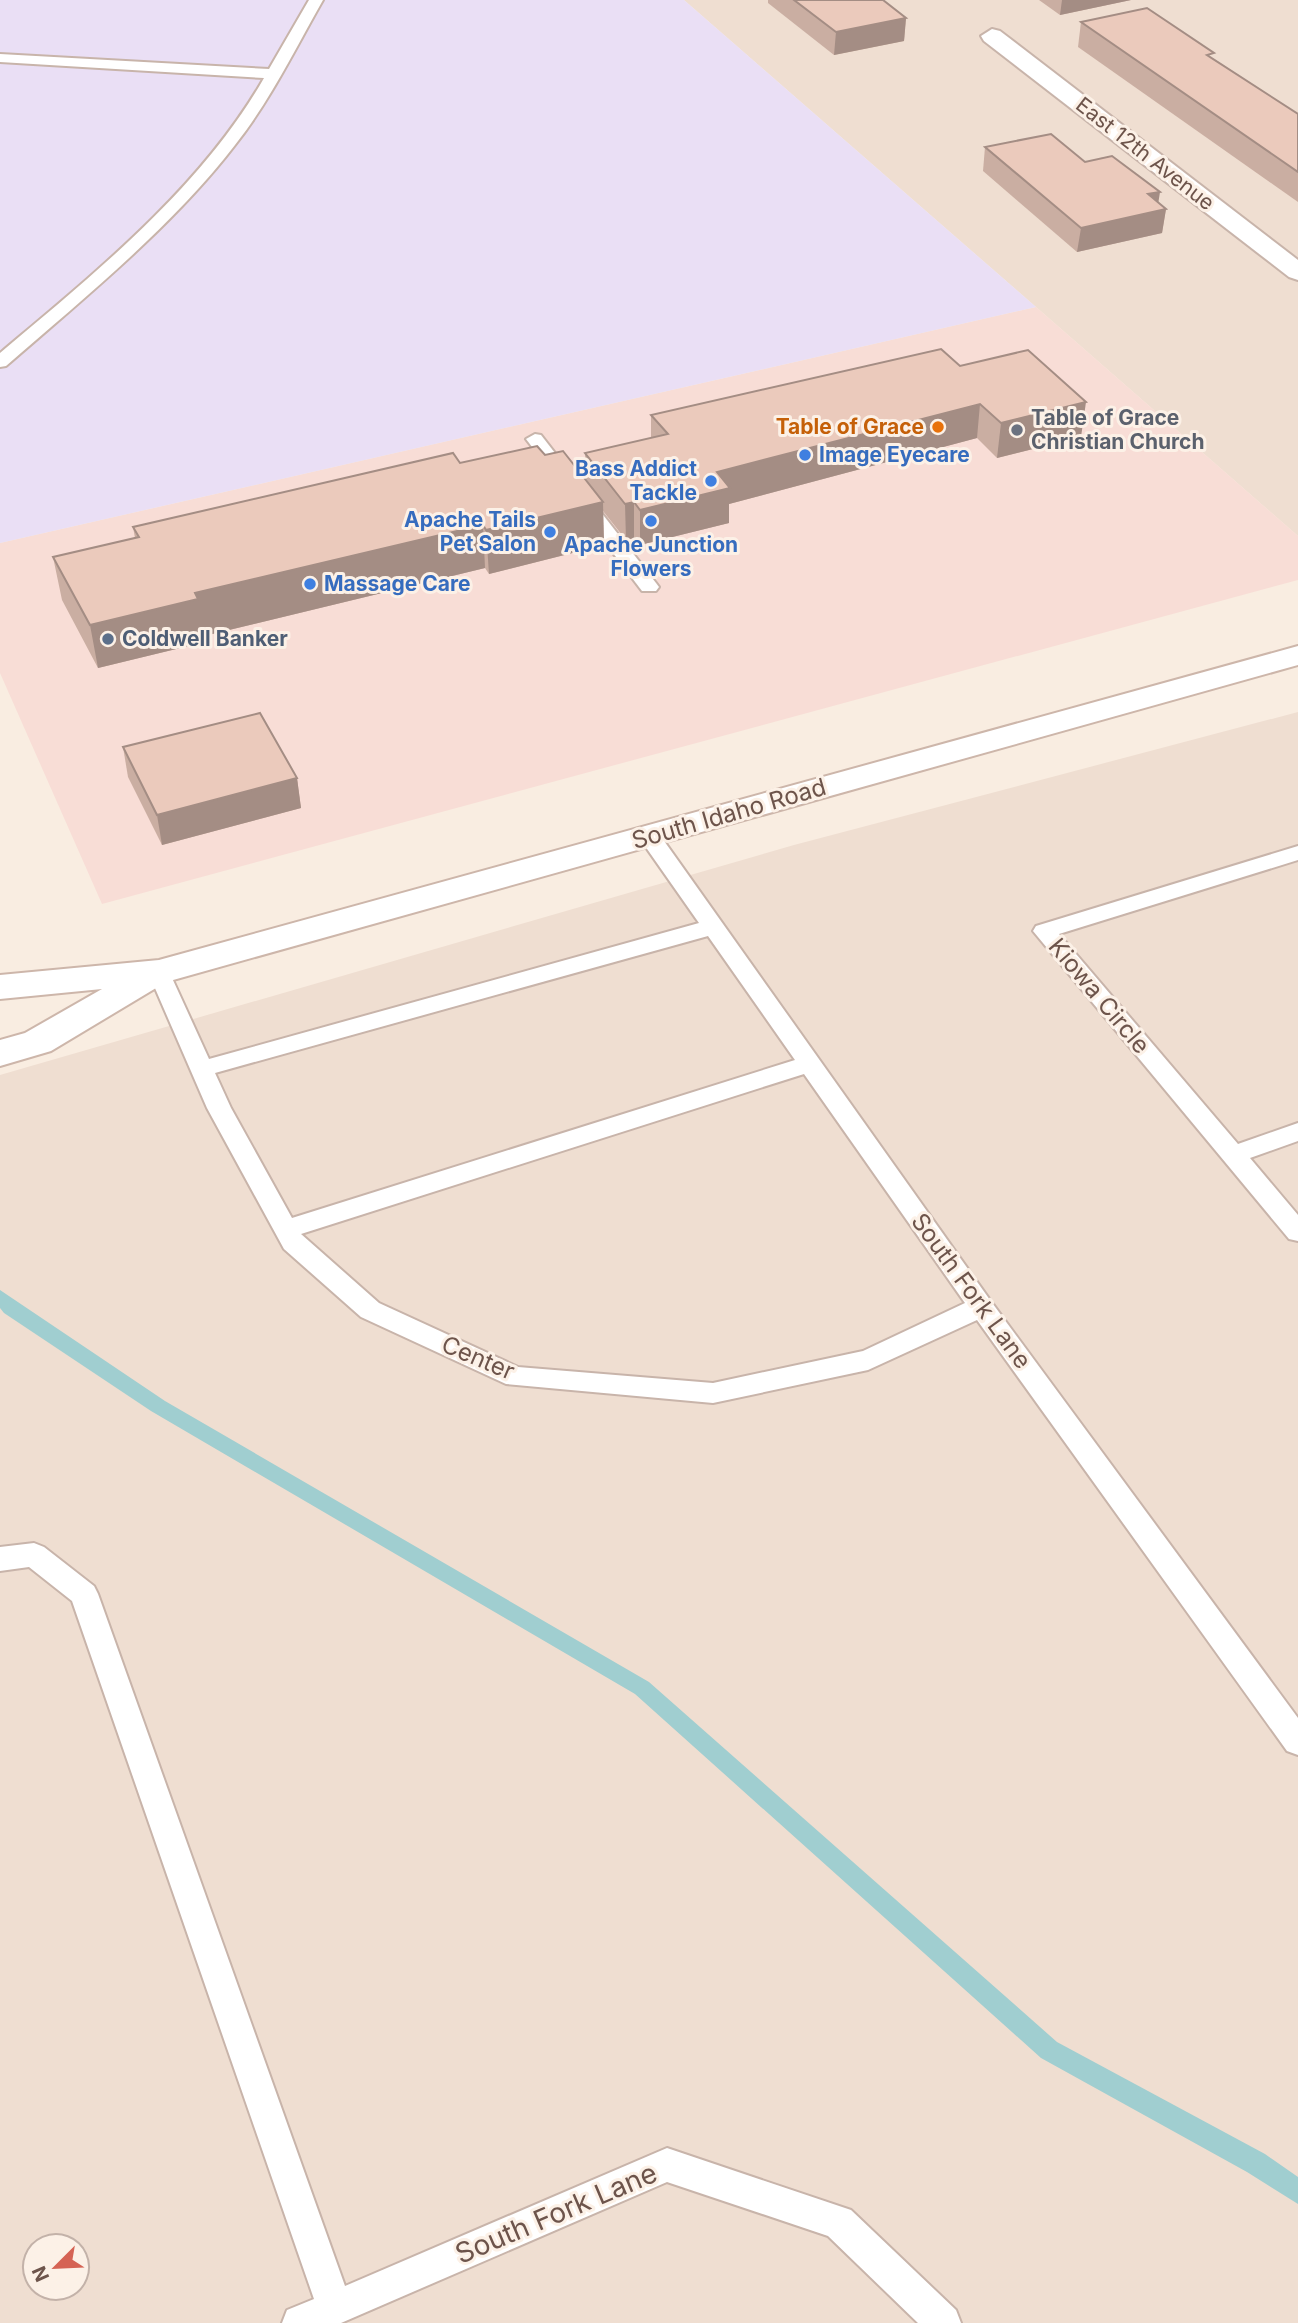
<svg xmlns="http://www.w3.org/2000/svg" width="1298" height="2323" viewBox="0 0 1298 2323" font-family="Inter,sans-serif">
  <style>
    .residential { fill: #efded1; fill-rule: evenodd }
    .commercial { fill: #f8ddd6 }
    .education { fill: #eadff5 }
    .lines { fill: none; stroke-linecap: round; stroke-linejoin: round }
    .stream { fill: #a0ced0; fill-rule: evenodd }
    .lane-casing { stroke: #c8b4aa; stroke-width: 4 }
    .street-casing { stroke: #c8b4aa; stroke-width: 4 }
    .secondary-casing { stroke: #cdb6aa; stroke-width: 4 }
    .lane { fill: #fff; fill-rule: evenodd }
    .street { fill: #fff; fill-rule: evenodd }
    .secondary { fill: #fff; fill-rule: evenodd }
    .wall { fill: #caaea2 }
    .shaded-wall { fill: #a48d84 }
    .building { fill: #ebcabc; stroke: #a48d84; stroke-width: 2 }
    .food-dot { fill: #e8710a; stroke: #fcf1e7; stroke-width: 2.5 }
    .worship-dot { fill: #6b7280; stroke: #fcf1e7; stroke-width: 2.5 }
    .shop-dot { fill: #3f7fe0; stroke: #fcf1e7; stroke-width: 2.5 }
    .service-dot { fill: #5c6f8a; stroke: #fcf1e7; stroke-width: 2.5 }
    .labels { text-anchor: middle; stroke-width: 6; stroke-linejoin: round; paint-order: stroke }
    .far-street-label { font-size: 21px; fill: #6d544b; stroke: #fcf1e7 }
    .far-worship-label { font-size: 21px; font-weight: bold; fill: #5b616d; stroke: #fcf1e7; text-anchor: start }
    .far-food-label { font-size: 21px; font-weight: bold; fill: #c56008; stroke: #fcf1e7; text-anchor: end }
    .far-shop-label { font-size: 21px; font-weight: bold; fill: #366cbe; stroke: #fcf1e7; text-anchor: start }
    .far-service-label { font-size: 21px; font-weight: bold; fill: #4e5e75; stroke: #fcf1e7; text-anchor: start }
    .street-label { font-size: 24px; fill: #6d544b; stroke: #fcf1e7 }
    .near-street-label { font-size: 28px; fill: #6d544b; stroke: #fcf1e7 }
  </style>
  <rect width="100%" height="100%" fill="#f9ede1"/>
  <g class="residential">
    <polygon points="684,0 1298,0 1298,536 1036,307"/>
    <path d="M1298,712V2323H0V1075L794,845ZM35,2246H77V2288H35Z"/>
  </g>
  <polygon class="commercial" points="1036,307 1298,536 1298,580 102,904 0,673 0,543"/>
  <polygon class="education" points="0,0 684,0 1036,307 0,543"/>
  <g class="lines">
    <polygon class="stream" points="0,1290 165,1401 649,1682 1057,2042 1265,2154 1298,2177 1298,2204 1247,2172 1041,2058 635,1694 151,1411 4,1313 0,1308"/>
    <defs>
      <g id="lane">
        <path d="M309,0H323C295,49 270,101 235,145C174,225 82,300 6,366L0,367V353C96,272 201,188 264,78L0,62V54L269,69Z"/>
        <polygon points="535,434 541,435 656,583 659,587 656,591 642,591 526,439"/>
        <path d="M649,829L657,831L990,1300L1298,1718V1755L1287,1751L977,1320L868,1370L713,1403L506,1384L361,1317L284,1249L207,1108L148,972L151,967H167L209,1059L699,923L638,836ZM708,936L795,1060L292,1218L231,1108L215,1073ZM804,1074L965,1303L863,1351L713,1383L518,1367L379,1303L301,1234Z"/>
        <polygon points="1298,846 1298,860 1059,934 1238,1144 1298,1123 1298,1141 1250,1158 1298,1215 1298,1241 1289,1239 1033,931 1036,926"/>
        <polygon points="34,1543 44,1547 94,1586 98,1594 345,2286 667,2148 851,2210 956,2310 961,2323 918,2323 828,2236 667,2182 341,2323 282,2323 287,2310 314,2299 72,1601 29,1567 0,1571 0,1547"/>
      </g>
      <polygon id="street" points="992,29 1000,31 1298,260 1298,280 1289,277 984,41 981,36"/>
      <polygon id="secondary" points="1298,646 1298,665 166,982 51,1051 0,1066 0,1040 25,1033 102,989 0,999 0,975 159,960"/>
    </defs>
    <use href="#lane" class="lane-casing"/>
    <use href="#street" class="street-casing"/>
    <use href="#secondary" class="secondary-casing"/>
    <use href="#lane" class="lane"/>
    <use href="#street" class="street"/>
    <use href="#secondary" class="secondary"/>
  </g>
  <g class="wall">
    <polygon points="768,0 883,0 906,18 904,41 834,55 768,3"/>
    <polygon points="1039,0 1131,0 1060,15"/>
    <polygon points="1081,22 1214,59 1298,114 1298,202 1078,47"/>
    <polygon points="985,147 1085,162 1158,203 1166,209 1162,233 1077,252 983,171"/>
    <polygon points="960,366 1081,437 997,458 977,438 729,504 729,523 640,545 634,538 626,540 603,511 604,545 489,574 485,568 204,636 205,642 98,668 62,600 53,557 135,538 133,527 460,463 545,455 586,480 585,453 651,438 651,415"/>
    <polygon points="123,747 297,778 301,808 162,845 128,777"/>
  </g>
  <g class="shaded-wall">
    <polygon points="1062,0 1131,0 1060,15"/>
    <polygon points="906,18 904,41 834,55 836,32"/>
    <polygon points="1160,192 1157,211 1166,209 1162,233 1077,252 1081,228 1148,194"/>
    <polygon points="1086,402 1081,437 997,458 1001,423"/>
    <polygon points="980,404 977,438 729,504 729,523 640,545 640,510 717,472"/>
    <polygon points="603,502 604,545 489,574 486,530"/>
    <polygon points="634,502 634,538 626,540 625,504"/>
    <polygon points="483,525 485,568 204,636 205,642 98,668 90,625 195,593"/>
    <polygon points="297,778 301,808 162,845 157,815"/>
  </g>
  <g class="building">
    <polygon points="794,0 883,0 906,18 836,32"/>
    <polygon points="1147,8 1214,53 1207,55 1298,114 1298,172 1081,22"/>
    <polygon points="1051,134 1085,162 1112,156 1160,192 1148,194 1166,209 1081,228 985,147"/>
    <polygon points="941,349 960,366 1028,350 1086,402 1001,423 980,404 717,472 730,488 640,510 634,502 625,504 585,453 668,434 651,415"/>
    <polygon points="537,446 545,455 563,451 603,502 486,530 483,525 195,593 198,599 90,625 53,557 139,537 133,527 453,453 460,463"/>
    <polygon points="260,713 297,778 157,815 123,747"/>
  </g>
  <circle class="food-dot" cx="938" cy="427" r="7"/>
  <circle class="worship-dot" cx="1017" cy="430" r="7"/>
  <g class="shop-dot">
    <circle cx="805" cy="455" r="7"/>
    <circle cx="711" cy="481" r="7"/>
    <circle cx="651" cy="521" r="7"/>
    <circle cx="550" cy="532" r="7"/>
    <circle cx="310" cy="584" r="7"/>
  </g>
  <circle class="service-dot" cx="108" cy="639" r="7"/>
  <g class="labels">
    <g class="far-street-label">
      <text transform="translate(1145 154) rotate(38)" y="7">East 12th Avenue</text>
    </g>
    <g class="far-worship-label">
      <text x="1031" y="425">Table of Grace<tspan x="1031" dy="24">Christian Church</tspan></text>
    </g>
    <g class="far-food-label">
      <text x="924" y="434">Table of Grace</text>
    </g>
    <g class="far-shop-label">
      <text x="819" y="462">Image Eyecare</text>
      <text x="697" y="476" text-anchor="end">Bass Addict<tspan x="697" dy="24">Tackle</tspan></text>
      <text x="536" y="527" text-anchor="end">Apache Tails<tspan x="536" dy="24">Pet Salon</tspan></text>
      <text x="651" y="552" text-anchor="middle">Apache Junction<tspan x="651" dy="24">Flowers</tspan></text>
      <text x="324" y="591">Massage Care</text>
    </g>
    <g class="far-service-label">
      <text x="122" y="646">Coldwell Banker</text>
    </g>
    <g class="street-label">
      <text transform="translate(729 814) rotate(-16)" y="8">South Idaho Road</text>
      <text transform="translate(1099 996) rotate(50)" y="8">Kiowa Circle</text>
      <text transform="translate(971 1291) rotate(54)" y="8">South Fork Lane</text>
      <text transform="translate(478 1358) rotate(23)" y="8">Center</text>
    </g>
    <g class="near-street-label">
      <text transform="translate(556 2213) rotate(-23)" y="10">South Fork Lane</text>
    </g>
  </g>
  <g transform="translate(56 2267) rotate(246)"><circle r="33" fill="#fcf1e7" stroke="#c3b2a9" stroke-width="2"/>
  <path d="M0-5L12 26L0 18L-12 26Z" fill="#d56354"/>
  <text y="-10" font-size="19" font-weight="bold" text-anchor="middle" fill="#6d544b">N</text>
  </g>
</svg>
